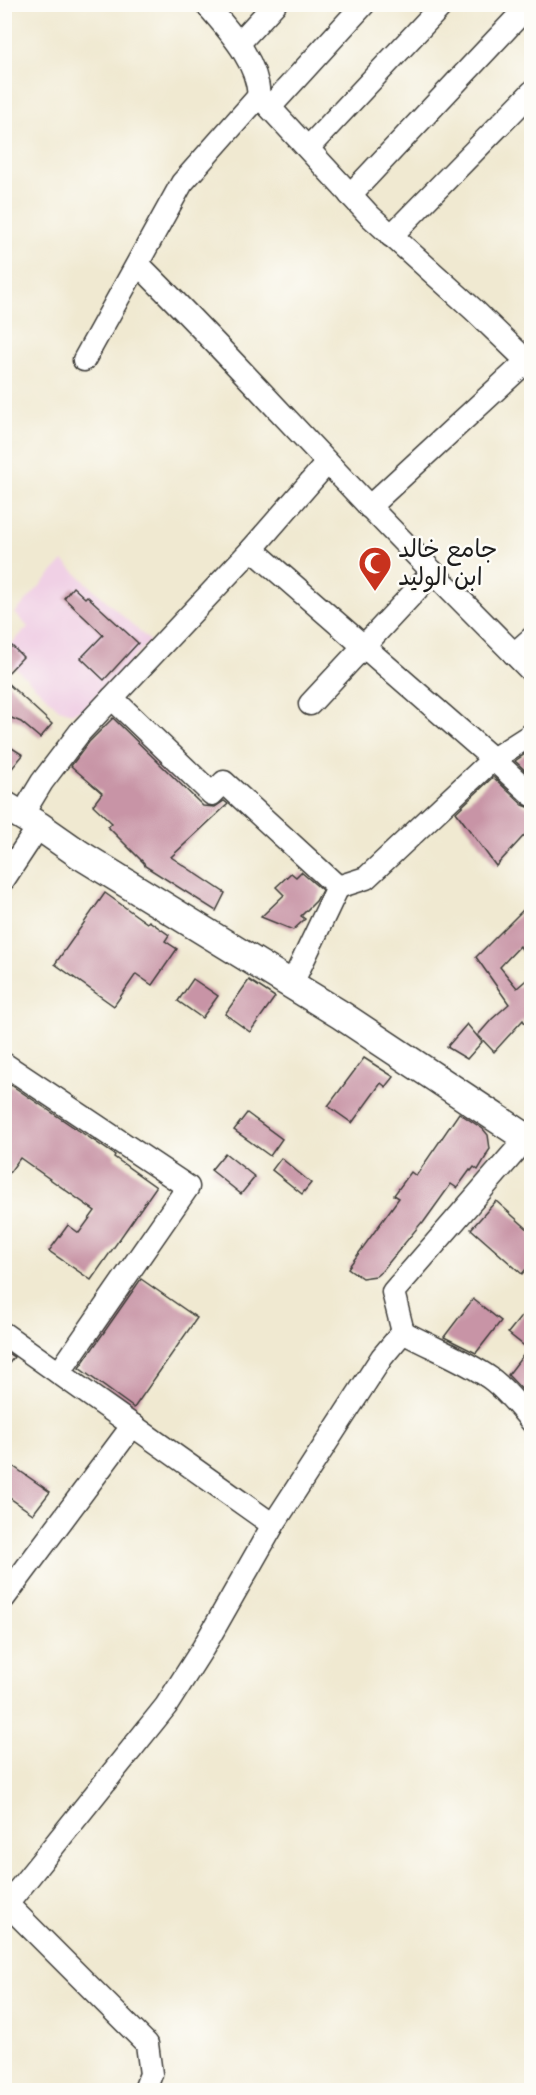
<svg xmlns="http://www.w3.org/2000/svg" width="536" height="2095" viewBox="0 0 536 2095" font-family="Mynerve,'Playpen Sans Arabic',sans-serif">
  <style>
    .built { fill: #f0d0e5 }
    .building { fill: #c894a6 }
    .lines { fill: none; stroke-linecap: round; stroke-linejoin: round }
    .minor-casing { stroke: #3c3b37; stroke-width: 25 }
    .major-casing { stroke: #3c3b37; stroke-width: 31 }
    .minor { stroke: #fff; stroke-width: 22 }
    .major { stroke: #fff; stroke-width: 28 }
    .labels { text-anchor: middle; stroke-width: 5; stroke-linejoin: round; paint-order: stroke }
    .poi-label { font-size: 24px; fill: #1c1c1c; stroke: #fdfcf7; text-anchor: start }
  </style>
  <rect width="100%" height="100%" fill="#fdfcf7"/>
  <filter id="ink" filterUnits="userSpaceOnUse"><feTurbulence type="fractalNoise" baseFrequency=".0167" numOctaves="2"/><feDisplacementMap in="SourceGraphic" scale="12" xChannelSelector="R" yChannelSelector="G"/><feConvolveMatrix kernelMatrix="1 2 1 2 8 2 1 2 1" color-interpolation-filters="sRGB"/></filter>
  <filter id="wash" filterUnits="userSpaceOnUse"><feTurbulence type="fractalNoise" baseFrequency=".008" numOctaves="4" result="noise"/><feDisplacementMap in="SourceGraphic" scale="24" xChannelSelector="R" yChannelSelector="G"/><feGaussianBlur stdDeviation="1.35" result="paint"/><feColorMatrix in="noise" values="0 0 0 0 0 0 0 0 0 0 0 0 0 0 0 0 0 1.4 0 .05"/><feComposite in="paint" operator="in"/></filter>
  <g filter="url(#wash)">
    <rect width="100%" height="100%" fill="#f0e9d1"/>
    <polygon class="built" points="63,561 150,641 84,709 72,713 59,709 5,658 4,651 28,627 15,613"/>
    <g id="blocks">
      <g class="building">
        <polygon points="73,587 85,598 87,596 138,643 104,680 81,658 103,635 64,598"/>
        <polygon points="12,646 23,657 4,677 4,654"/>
        <polygon points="4,680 52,724 40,738 21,722 4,715"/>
        <polygon points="113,718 203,806 215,807 224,801 228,804 171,857 225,893 216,911 145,866 144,863 108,827 112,823 93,805 102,793 71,766 89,742"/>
        <polygon points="4,743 23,755 4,778"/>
        <polygon points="531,750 531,776 515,761"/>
        <polygon points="493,777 523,805 531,808 531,828 496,866 456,812"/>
        <polygon points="301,872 322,890 316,901 301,916 305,919 293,930 261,917 284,895 276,887 291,873 296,877"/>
        <polygon points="105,893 147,923 149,921 169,935 165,941 177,949 152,985 136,974 114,1006 55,964"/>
        <polygon points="531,902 531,965 520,946 500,967 517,988 531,976 531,1033 523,1020 494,1052 478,1035 492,1019 509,1004 476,957"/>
        <polygon points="193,979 218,996 202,1018 178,1001"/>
        <polygon points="249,980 275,997 250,1032 225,1014"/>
        <polygon points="467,1024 482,1042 467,1059 447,1047"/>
        <polygon points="364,1058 394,1077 386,1087 381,1083 352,1123 328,1106"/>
        <polygon points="11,1085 115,1155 114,1157 156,1187 91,1280 49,1251 68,1225 79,1233 95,1211 20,1158 4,1180 4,1094"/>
        <polygon points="247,1113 282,1139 270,1156 234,1130"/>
        <polygon points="459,1113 483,1129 488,1135 490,1149 486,1155 487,1155 478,1170 474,1167 471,1171 470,1170 457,1188 451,1184 423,1223 422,1222 382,1271 376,1276 362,1278 348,1268 399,1198 394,1195 411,1172 416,1176"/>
        <polygon points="225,1153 255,1177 241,1194 211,1170"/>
        <polygon points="281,1158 311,1183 302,1194 272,1170"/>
        <polygon points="496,1201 531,1232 531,1263 522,1274 471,1229"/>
        <polygon points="141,1279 197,1318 134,1408 79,1368"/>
        <polygon points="473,1299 501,1321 476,1353 444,1337"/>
        <polygon points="524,1313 531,1319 531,1399 508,1375 528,1349 508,1333"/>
        <polygon points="4,1351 14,1357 4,1370"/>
        <polygon points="4,1460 50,1492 33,1514 4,1494"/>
      </g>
    </g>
  </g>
  <g filter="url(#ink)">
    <use href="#blocks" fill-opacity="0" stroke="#3c3b37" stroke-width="1.5"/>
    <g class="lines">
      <defs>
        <g id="minor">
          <path d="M206,4C229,31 257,60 259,96L370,216L474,310L532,366"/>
          <polyline points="239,43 275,4"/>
          <polyline points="270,107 364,4"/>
          <polyline points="308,148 443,4"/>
          <polyline points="350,195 530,4"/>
          <polyline points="391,236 532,92"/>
          <path d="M138,264C239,364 332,471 433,572L310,704"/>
          <polyline points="84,360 182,183 259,96"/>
          <polyline points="369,507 527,361"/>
          <polyline points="252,549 493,759 532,795"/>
          <polyline points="433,572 532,672"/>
          <polyline points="514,654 532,638"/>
          <polyline points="112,698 212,794 224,782 338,887 297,973"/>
          <polyline points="22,815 42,782 80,732 252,549 327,463"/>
          <polyline points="4,879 39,826"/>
          <polyline points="338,887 366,878 493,759 532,734"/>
          <polyline points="4,1064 188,1187 59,1373"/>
          <polyline points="403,1332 393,1292 525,1140"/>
          <polyline points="4,1334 273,1525"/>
          <polyline points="4,1598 133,1425"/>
          <polyline points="4,1901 147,2044 151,2074 145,2090"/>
          <path d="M8,1903L166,1706L203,1648L273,1525L382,1357L403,1332C432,1348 463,1359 490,1378C505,1389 520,1407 532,1422"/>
        </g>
        <polyline id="major" points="4,805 39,826 79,854 341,1015 522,1135"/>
      </defs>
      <use href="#minor" class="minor-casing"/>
      <use href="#major" class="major-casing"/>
      <use href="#minor" class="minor"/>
      <use href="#major" class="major"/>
    </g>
  </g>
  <defs>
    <symbol id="mosque-pin" viewBox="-11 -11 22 30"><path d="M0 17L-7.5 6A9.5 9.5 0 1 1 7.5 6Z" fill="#c8321e" stroke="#fdfcf7"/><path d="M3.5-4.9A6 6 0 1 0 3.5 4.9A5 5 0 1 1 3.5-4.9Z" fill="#fff"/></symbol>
  </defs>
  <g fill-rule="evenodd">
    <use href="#mosque-pin" x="356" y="544" width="38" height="52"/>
  </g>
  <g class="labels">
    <g class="poi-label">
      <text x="398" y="557">جامع خالد<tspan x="398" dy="28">ابن الوليد</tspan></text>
    </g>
  </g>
  <rect width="536" height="2095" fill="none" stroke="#fdfcf7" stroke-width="24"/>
</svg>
